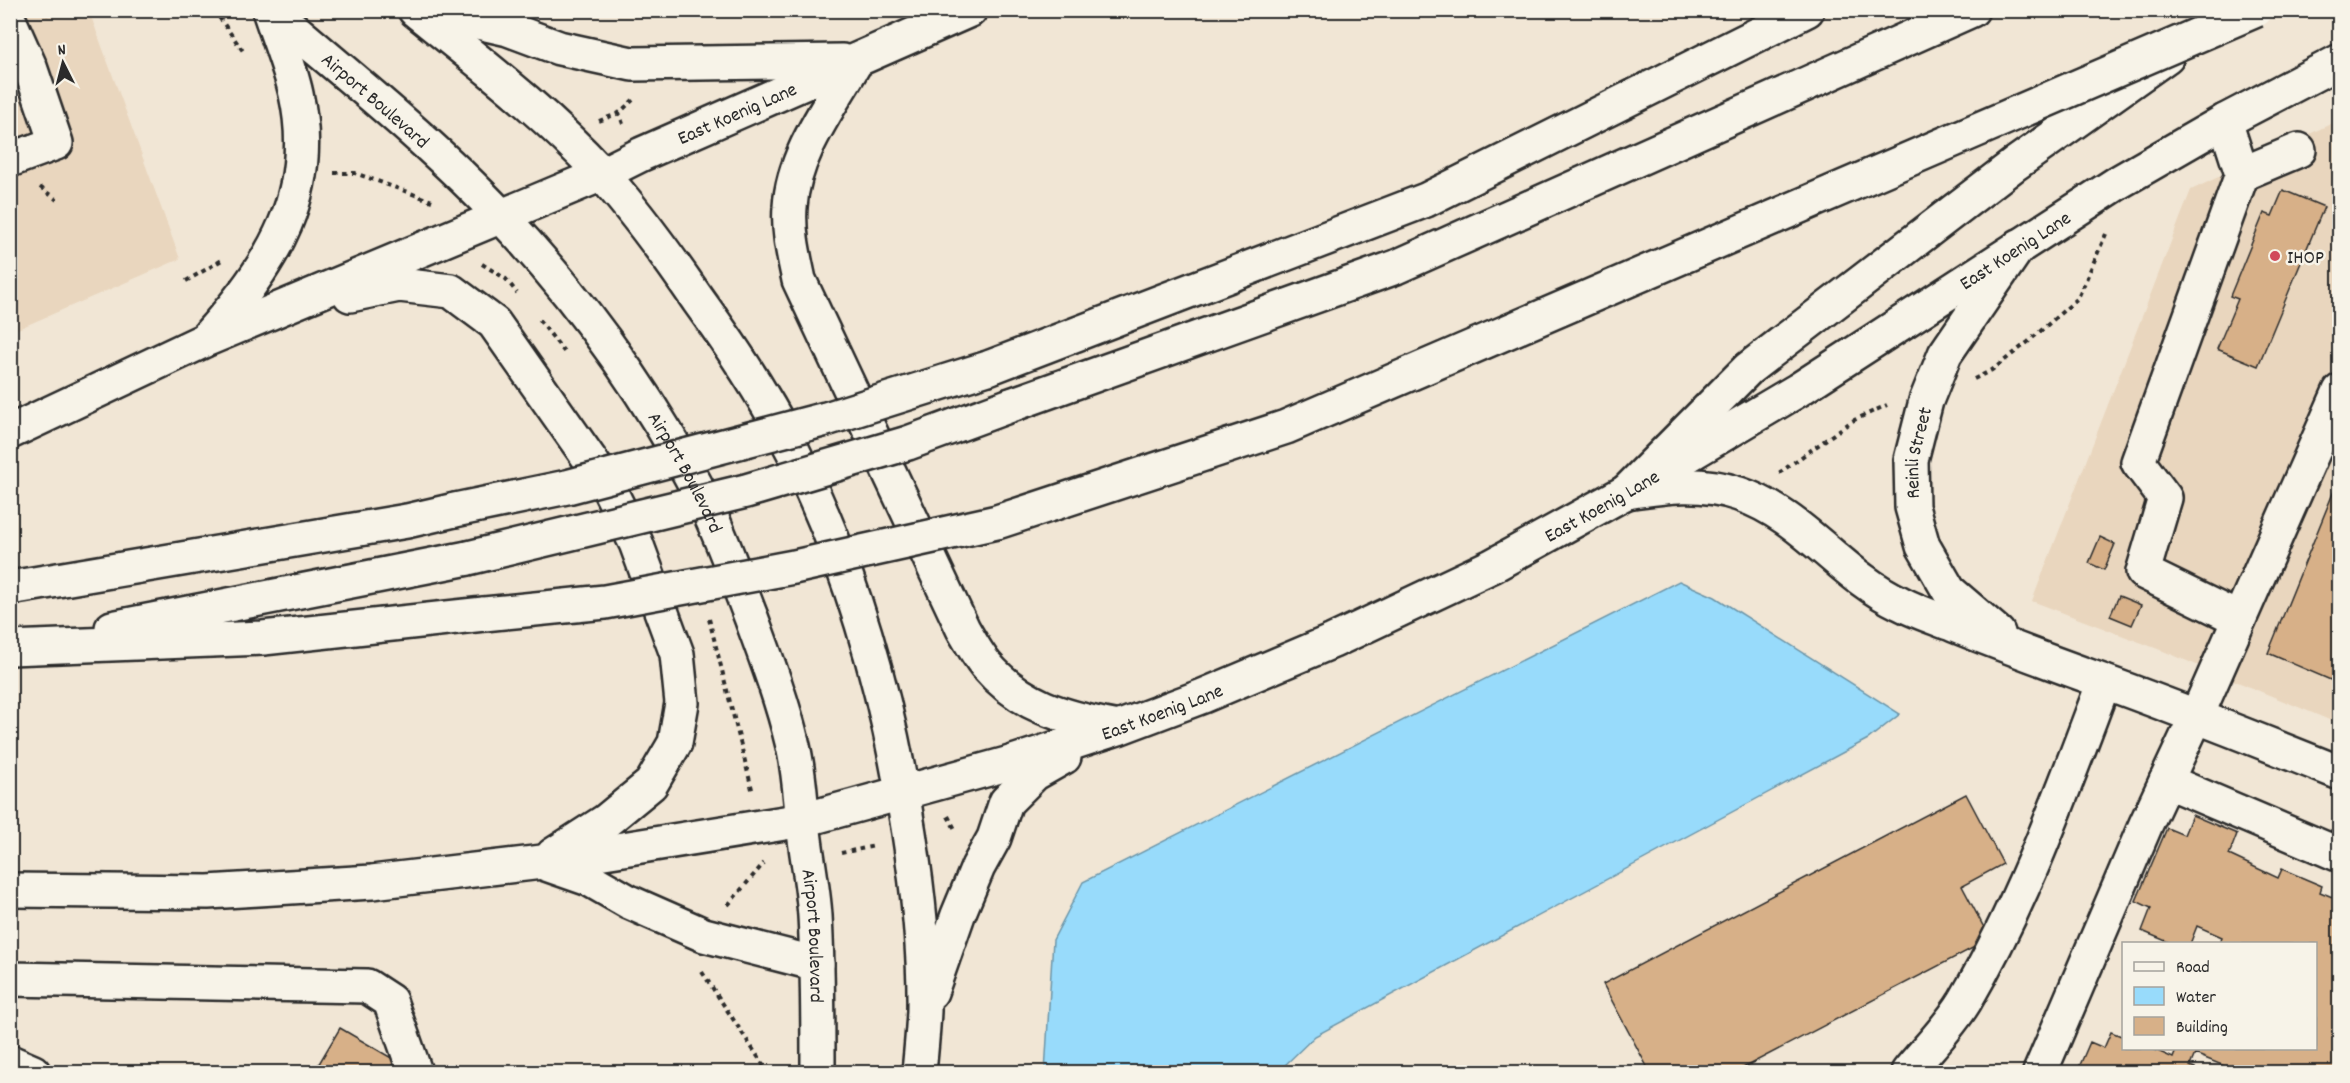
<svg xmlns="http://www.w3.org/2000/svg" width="2350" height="1083" viewBox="0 0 2350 1083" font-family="Dekko,sans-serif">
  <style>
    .built { fill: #e9d6be }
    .water { fill: #98dbfb; stroke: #6c95a8; stroke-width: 1.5 }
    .building { fill: #d7b088; stroke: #2b2b2b; stroke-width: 1.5 }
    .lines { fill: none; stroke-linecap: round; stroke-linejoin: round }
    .minor-casing { stroke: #2b2b2b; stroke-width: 38 }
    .major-casing { stroke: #2b2b2b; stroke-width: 38 }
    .highway-casing { stroke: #2b2b2b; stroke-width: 38 }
    .path { stroke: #2b2b2b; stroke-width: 4; stroke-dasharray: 4.5 4.5; stroke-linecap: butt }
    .minor { stroke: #f7f3e8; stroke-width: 33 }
    .major { stroke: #f7f3e8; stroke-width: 33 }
    .highway { stroke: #f7f3e8; stroke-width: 33 }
    .highway-bridge-casing { stroke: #2b2b2b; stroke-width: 38; stroke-linecap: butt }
    .highway-bridge { stroke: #f7f3e8; stroke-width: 33 }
    .poi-dot { fill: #d1495b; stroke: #f7f3e8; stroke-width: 2 }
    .labels { text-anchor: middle; stroke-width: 5; stroke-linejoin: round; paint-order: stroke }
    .street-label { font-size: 20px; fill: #2b2b2b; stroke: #f7f3e8 }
    .poi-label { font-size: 20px; fill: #2b2b2b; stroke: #f7f3e8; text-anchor: start }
  </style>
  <rect width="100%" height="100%" fill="#f1e6d5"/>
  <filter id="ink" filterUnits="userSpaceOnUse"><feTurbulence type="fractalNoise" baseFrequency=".0167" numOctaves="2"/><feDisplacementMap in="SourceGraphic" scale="12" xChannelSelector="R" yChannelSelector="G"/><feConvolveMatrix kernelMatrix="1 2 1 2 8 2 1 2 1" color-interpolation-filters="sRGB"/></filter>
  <g filter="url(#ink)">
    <g class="built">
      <polygon points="11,11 89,11 180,259 11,332"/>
      <polygon points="2339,120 2339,724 2163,651 2032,601 2191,190"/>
    </g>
    <polygon class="water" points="1679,581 1715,597 1900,714 1868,739 1315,1036 1281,1069 1275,1072 1045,1072 1053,940 1083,882"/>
    <g class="building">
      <polygon points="2283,190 2324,207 2258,366 2217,349 2238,299 2230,296 2264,213 2272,216"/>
      <polygon points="2340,476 2340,684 2268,653"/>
      <polygon points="2100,537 2115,544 2104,570 2089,563"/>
      <polygon points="2119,596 2141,605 2132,625 2110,616"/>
      <polygon points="1966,794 2003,864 1962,886 1990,939 1735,1072 1650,1072 1603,984"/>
      <polygon points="2192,815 2237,834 2229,855 2278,878 2282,869 2322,886 2320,892 2340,900 2340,1072 2239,1072 2195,1054 2190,1066 2195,1068 2193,1072 2077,1072 2090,1042 2104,1048 2111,1032 2124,1037 2124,1048 2151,1048 2173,1058 2177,1048 2316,1048 2316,944 2220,944 2222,937 2197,926 2190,944 2173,944 2142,931 2151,908 2136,901 2167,828 2184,835"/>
      <polygon points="340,1028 400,1063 394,1072 314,1072"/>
    </g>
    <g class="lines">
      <defs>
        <g id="minor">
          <polyline points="10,22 30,67 56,143 10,160"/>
          <polyline points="2225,121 2242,174 2138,462 2165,498 2143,572 2239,619"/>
          <polyline points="2242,174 2299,150"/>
          <path d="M1627,492C1667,486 1700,481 1739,494C1803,515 1840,575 1900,603C1917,612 1936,618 1954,625C2001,644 2047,661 2094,678C2177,708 2258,740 2340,773"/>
          <path id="s1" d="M1998,633L1949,591L1923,546L1912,507L1911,460L1926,401L1945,354L2019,246"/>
          <polyline points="2166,781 2340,855"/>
          <polyline points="10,979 367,986 390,1001 415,1072"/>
          <polyline points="10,1062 33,1072"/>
          <path d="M1908,1072C1927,1049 1950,1026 1965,1001C2024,900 2063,790 2104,682"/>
          <polyline points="2040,1072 2146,824 2197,715 2340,391"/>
        </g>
        <g id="major">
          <path id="s2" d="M271,10C349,77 430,141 500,215C579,298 648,394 701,495C721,534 735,576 751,617C766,658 782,700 792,742C799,768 800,796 803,822C806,854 813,885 815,916C818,968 818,1020 818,1072"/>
          <path d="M415,10C479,62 545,112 601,173C636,212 668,256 698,300C733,348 766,398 793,451C853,570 889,702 909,833C918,891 925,952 924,1011C923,1031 921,1052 919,1072"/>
          <polyline points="424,10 508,29 559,48 632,64 842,61"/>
          <path d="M856,61C831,105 793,154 790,207C788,232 794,256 799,280L963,629C970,641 977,654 986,665C1021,706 1063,717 1113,727"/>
          <polyline points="350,295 399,285 451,291 494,323 605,481 636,543 677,654 682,703 675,743 651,784 606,821 553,855"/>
          <path d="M210,334C273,264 318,192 296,94C290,66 278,38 269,10"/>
          <path id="s3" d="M10,432L205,340L602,174L642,154L970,10"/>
          <polyline points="546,864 589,879 629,902 704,935 817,964"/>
          <path id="s4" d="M10,890L208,892L372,882L542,862L803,820L1007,764L1118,728L1203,696L1333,641L1492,566L1626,492L1798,390L2119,182L2225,121L2340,61"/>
          <polyline points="931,992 958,915 978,867 994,838 1006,802 1034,774 1064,757"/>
        </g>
        <g id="highway">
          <polyline points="988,368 1426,200 1807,10"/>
          <polyline points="1011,405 1396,267 1972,10"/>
          <polyline points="1626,492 1748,369 2015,164 2167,56"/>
          <polyline points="10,588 407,521 455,510"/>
          <polyline points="112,628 468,558"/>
          <polyline points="10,648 263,638 484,614"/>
        </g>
      </defs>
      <use href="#minor" class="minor-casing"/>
      <use href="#major" class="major-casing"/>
      <use href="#highway" class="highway-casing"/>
      <g class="path">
        <polyline points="214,10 243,51"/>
        <polyline points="46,14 55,10"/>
        <polyline points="599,121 619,113"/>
        <polyline points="623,124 619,113 633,100"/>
        <polyline points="334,173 355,173 432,201"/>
        <polyline points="40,187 57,200"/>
        <polyline points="482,264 506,279 517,293"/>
        <polyline points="186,281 222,260"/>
        <polyline points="539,320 566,354"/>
        <polyline points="1974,379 1992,370 2028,342 2078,298 2106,234"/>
        <polyline points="1779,473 1852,421 1887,405"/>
        <polyline points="709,619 753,793"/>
        <polyline points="948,816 956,831"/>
        <polyline points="841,853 875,846"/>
        <polyline points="728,905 764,863"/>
        <polyline points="702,972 768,1072"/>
      </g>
      <use href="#minor" class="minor"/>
      <use href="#major" class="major"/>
      <use href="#highway" class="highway"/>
      <defs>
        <g id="highway-bridge">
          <polyline points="455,510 567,487 826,419 988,368"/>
          <polyline points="468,558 746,491 908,443 1011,405"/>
          <polyline points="484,614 605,602 794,567 997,522 1286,427 2256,10"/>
        </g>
      </defs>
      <use href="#highway-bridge" class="highway-bridge-casing"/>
      <use href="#highway-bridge" class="highway-bridge"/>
    </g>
  </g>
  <circle class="poi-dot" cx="2275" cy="256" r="6"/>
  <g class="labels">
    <g class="street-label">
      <text dy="7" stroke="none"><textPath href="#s2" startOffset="138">Airport Boulevard</textPath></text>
      <text dy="7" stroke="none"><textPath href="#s3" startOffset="794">East Koenig Lane</textPath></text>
      <text dy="7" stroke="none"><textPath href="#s4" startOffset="2145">East Koenig Lane</textPath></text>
      <text dy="7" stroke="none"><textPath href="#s1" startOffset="212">Reinli Street</textPath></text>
      <text dy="7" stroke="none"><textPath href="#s2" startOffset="626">Airport Boulevard</textPath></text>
      <text dy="7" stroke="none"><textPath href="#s4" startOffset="1659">East Koenig Lane</textPath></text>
      <text dy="7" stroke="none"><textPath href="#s4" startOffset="1173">East Koenig Lane</textPath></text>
      <text dy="7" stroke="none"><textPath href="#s2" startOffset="1112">Airport Boulevard</textPath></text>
    </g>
    <g class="poi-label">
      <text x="2287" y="263">IHOP</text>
    </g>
  </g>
  <rect width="2350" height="1083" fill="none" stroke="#f7f3e8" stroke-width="36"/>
  <rect x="18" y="18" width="2314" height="1047" fill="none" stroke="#2b2b2b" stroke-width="2" filter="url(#ink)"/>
  <rect x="2122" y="942" width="195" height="108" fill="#f7f3e8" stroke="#a5a39c" stroke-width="1.5"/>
  <rect x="2134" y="962" width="30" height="9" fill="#f7f3e8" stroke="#a5a39c" stroke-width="1.5"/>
  <text x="2176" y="972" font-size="18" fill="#2b2b2b">Road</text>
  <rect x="2134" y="987" width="30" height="18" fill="#98dbfb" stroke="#a5a39c" stroke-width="1.5"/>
  <text x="2176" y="1002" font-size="18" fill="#2b2b2b">Water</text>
  <rect x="2134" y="1017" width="30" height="18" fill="#d7b088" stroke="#a5a39c" stroke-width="1.5"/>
  <text x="2176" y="1032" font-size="18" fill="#2b2b2b">Building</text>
  <g transform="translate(63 63) rotate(354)" stroke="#f7f3e8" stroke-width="4.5" paint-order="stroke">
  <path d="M0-4.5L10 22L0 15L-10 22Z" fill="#2b2b2b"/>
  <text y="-9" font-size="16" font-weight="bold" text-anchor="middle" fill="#2b2b2b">N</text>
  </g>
</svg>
